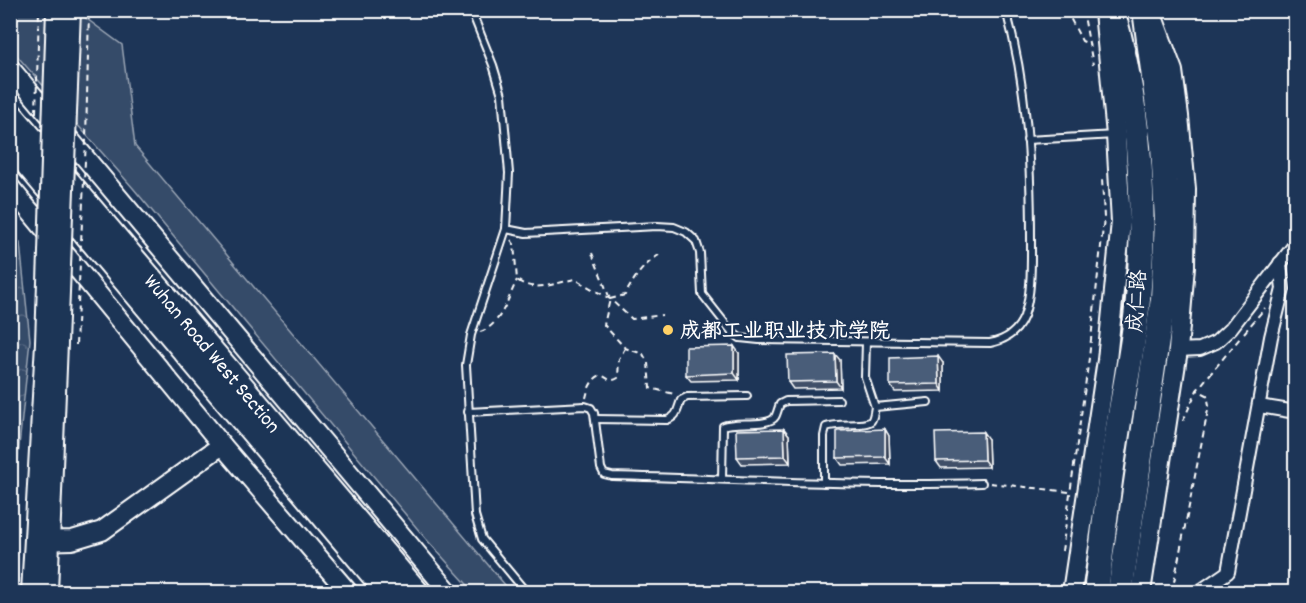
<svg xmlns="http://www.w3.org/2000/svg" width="1306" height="603" viewBox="0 0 1306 603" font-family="Dekko,'LXGW WenKai TC',sans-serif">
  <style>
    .green { fill: #364b69; stroke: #9aa5b4; stroke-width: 1.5 }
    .forest { fill: url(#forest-crowns); stroke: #9aa5b4; stroke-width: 1.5 }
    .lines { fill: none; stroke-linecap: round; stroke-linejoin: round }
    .lane-casing { stroke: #fff; stroke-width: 10 }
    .street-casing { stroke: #fff; stroke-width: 16 }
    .secondary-casing { stroke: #fff; stroke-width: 22 }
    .highway-casing { stroke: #fff; stroke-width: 28 }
    .path { stroke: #fff; stroke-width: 2; stroke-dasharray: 6 4.5; stroke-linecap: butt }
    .lane { stroke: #1d3557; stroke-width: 6 }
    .street { stroke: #1d3557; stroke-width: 12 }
    .secondary { stroke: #1d3557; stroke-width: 18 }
    .highway { stroke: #1d3557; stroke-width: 24 }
    .secondary-bridge-casing { stroke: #fff; stroke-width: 22; stroke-linecap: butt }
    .path-bridge { stroke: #fff; stroke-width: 2; stroke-dasharray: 6 4.5; stroke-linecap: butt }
    .secondary-bridge { stroke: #1d3557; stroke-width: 18 }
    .wall { fill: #405068; stroke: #fff; stroke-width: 1.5 }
    .shaded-wall { fill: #344155; stroke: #fff; stroke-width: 1.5 }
    .building { fill: #4a5d79; stroke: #fff; stroke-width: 1.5 }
    .poi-dot { fill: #ffd166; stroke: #1d3557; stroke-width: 2 }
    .labels { text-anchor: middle; stroke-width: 4.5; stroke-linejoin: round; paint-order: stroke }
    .street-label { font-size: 21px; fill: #fff; stroke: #1d3557 }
    .poi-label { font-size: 21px; font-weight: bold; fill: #fff; stroke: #1d3557; text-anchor: start }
  </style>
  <defs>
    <pattern id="forest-crowns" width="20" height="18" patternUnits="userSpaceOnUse" patternTransform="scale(1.5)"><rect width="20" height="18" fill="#364b69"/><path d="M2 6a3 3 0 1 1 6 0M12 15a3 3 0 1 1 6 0" fill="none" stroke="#546680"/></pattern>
  </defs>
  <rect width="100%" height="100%" fill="#1d3557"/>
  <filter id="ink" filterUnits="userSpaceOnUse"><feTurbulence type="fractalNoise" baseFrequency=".0167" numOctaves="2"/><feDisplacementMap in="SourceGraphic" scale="12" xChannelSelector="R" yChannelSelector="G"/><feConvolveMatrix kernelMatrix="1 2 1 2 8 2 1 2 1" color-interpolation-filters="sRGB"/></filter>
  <g filter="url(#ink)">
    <polygon class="green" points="10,11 76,11 122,45 135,146 511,592 474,592 426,539 133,188 11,49"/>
    <polygon class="forest" points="11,232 20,243 30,340 15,485 11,513"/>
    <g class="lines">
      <defs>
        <g id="lane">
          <polyline points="471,10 493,65 502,95 509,173 506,229 471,335 466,365 475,515 482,539 526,592"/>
          <polyline points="1027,140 1115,135"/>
          <path d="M506,229L526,233L657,226L674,227L686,232L696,241L700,253L702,294L732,332L740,338L759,340L990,343C1006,340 1018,332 1024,316C1032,293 1031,263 1031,239C1031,161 1027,86 1006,10"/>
          <polyline points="866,342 865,377 875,407"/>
          <path d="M468,412L585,406L591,408L594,413L601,468L604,474L612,476C735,479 859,487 982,483"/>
          <path d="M595,419L667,420C678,416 677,410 681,400L687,397L747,396"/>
          <path d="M722,479L723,426C735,421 769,427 775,417C777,414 778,408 780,404L786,401L839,400"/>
          <path d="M824,483V436L826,427C837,422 864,427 871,421C874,417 874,411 875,407L928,402"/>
        </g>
        <g id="street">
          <polyline points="1178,350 1200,349 1216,342 1231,328 1296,243"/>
          <polyline points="1259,406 1296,412"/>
          <polyline points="1199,592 1228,572 1271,337 1283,289 1280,263"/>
        </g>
        <g id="secondary">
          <polyline points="10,68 449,592"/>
          <polyline points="10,187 222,445 348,592"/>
          <polyline points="39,541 72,540 102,531 222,445"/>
          <polyline points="31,592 45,343"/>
          <polyline points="48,592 58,343"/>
          <polyline points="1072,592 1107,360 1121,222 1116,135 1104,12"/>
          <polyline points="1141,592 1178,350 1185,266 1186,189 1179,116 1173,71 1153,17"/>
        </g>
        <g id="highway">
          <polyline points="10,114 416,592"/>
          <polyline points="10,143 388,592"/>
          <path d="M1096,592C1103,540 1108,487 1117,434C1124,389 1134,345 1138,299C1147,202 1139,104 1112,10"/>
          <polyline points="1120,592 1163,299 1167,221 1163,145 1145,10"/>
        </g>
      </defs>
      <use href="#lane" class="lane-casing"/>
      <use href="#street" class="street-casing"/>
      <use href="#secondary" class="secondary-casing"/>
      <use href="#highway" class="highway-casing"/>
      <g class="path">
        <polyline points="1066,10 1082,41 1089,44"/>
        <polyline points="1083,10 1093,65"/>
        <path d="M511,240L514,244L517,280C534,293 555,283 575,279L610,299L632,319L662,315"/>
        <polyline points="592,253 610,299 604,325 625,348 643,354 648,363 650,388 674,394"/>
        <path d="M610,299L625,295C634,278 643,265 659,255"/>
        <path d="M480,332C501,325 508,298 517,280"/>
        <polyline points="1244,333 1265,308"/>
        <path d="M586,398C588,389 591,379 601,375C608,378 610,383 618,378L619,359L625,348"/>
        <polyline points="1183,421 1197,390 1240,338"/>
        <polyline points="990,483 1070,492"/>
        <polyline points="1062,551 1089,358 1104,218 1102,178"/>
        <polyline points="1172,592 1209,405 1207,395 1197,390"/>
      </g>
      <use href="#lane" class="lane"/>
      <use href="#street" class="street"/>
      <use href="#secondary" class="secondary"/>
      <use href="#highway" class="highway"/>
      <defs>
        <g id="secondary-bridge">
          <polyline points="45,343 56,10"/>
          <polyline points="58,343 71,10"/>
        </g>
      </defs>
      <use href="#secondary-bridge" class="secondary-bridge-casing"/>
      <g class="path-bridge">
        <polyline points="36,113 39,10"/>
        <polyline points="76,345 86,140 89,10"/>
      </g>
      <use href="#secondary-bridge" class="secondary-bridge"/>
    </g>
    <g class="wall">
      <polygon points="739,353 739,380 691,381 686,375"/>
      <polygon points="840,360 841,388 793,389 788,382"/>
      <polygon points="943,363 943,391 895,392 890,385"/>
      <polygon points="784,429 789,435 790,463 742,464 737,457"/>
      <polygon points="885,429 889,436 890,464 842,465 837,458"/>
      <polygon points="988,439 989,467 941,468 936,461"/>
    </g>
    <g class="shaded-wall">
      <polygon points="734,346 739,353 739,380 734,373"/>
      <polygon points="835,354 840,360 841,388 836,381"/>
      <polygon points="938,356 943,363 943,391 939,384"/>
      <polygon points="784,429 789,435 790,463 785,456"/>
      <polygon points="885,429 889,436 890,464 885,457"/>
      <polygon points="983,432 988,439 989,467 984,460"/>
    </g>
    <g class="building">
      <polygon points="734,346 734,373 686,375 686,347"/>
      <polygon points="835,354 836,381 788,382 787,355"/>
      <polygon points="938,356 939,384 890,385 890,358"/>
      <polygon points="784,429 785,456 737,457 736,430"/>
      <polygon points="885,429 885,457 837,458 837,431"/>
      <polygon points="983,432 984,460 936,461 935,433"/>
    </g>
  </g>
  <circle class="poi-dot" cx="668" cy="330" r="6"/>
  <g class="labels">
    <g class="street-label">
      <text transform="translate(1136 301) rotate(-86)" y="7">成仁路</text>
      <text transform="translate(213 353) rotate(50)" y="7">Wuhan Road West Section</text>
    </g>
    <g class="poi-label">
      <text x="680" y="337">成都工业职业技术学院</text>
    </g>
  </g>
  <rect width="1306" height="603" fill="none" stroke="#1d3557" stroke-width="36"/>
  <rect x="18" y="18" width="1270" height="567" fill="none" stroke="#fff" stroke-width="2" filter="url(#ink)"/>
</svg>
